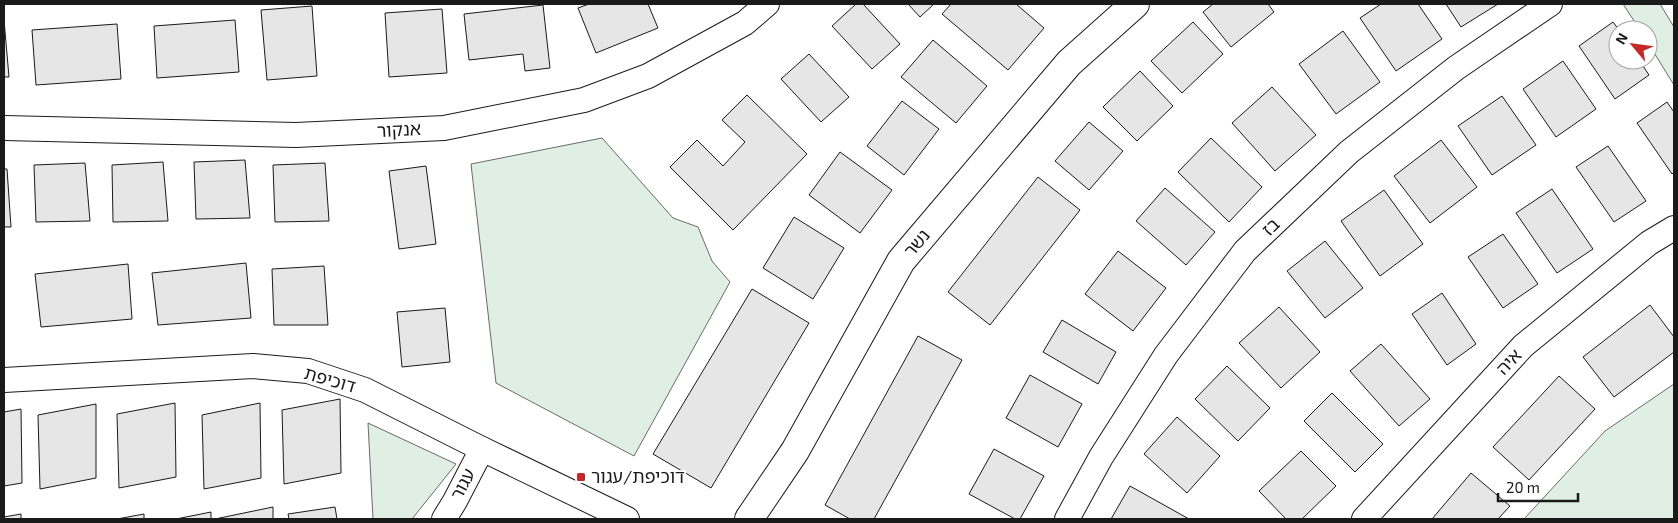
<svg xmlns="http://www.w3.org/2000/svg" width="1678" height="523" viewBox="0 0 1678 523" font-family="'Exo 2','Noto Sans Hebrew',sans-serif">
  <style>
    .green { fill: #e0efe3; stroke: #6a6a6a }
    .building { fill: #e6e6e6; stroke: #1a1a1a }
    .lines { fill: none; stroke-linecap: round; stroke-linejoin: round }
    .minor-casing { stroke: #1a1a1a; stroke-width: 26 }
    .tertiary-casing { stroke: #1a1a1a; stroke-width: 30 }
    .minor { stroke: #fff; stroke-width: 24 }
    .tertiary { stroke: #fff; stroke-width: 28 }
    .poi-dot { fill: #c62828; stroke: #fff; stroke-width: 2 }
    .labels { text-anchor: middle; stroke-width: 4; stroke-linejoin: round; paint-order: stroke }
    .street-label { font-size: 18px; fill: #1a1a1a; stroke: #fff }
    .poi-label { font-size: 18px; fill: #1a1a1a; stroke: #fff; text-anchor: start }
  </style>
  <rect width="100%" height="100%" fill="#fff"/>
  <g class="green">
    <polygon points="1623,4 1660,4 1674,27 1674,85 1648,43 1648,30 1640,30"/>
    <polygon points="602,138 673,218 698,227 712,261 730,282 634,456 496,383 471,164"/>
    <polygon points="1674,384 1674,519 1524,519 1605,431"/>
    <polygon points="368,423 456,464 412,519 373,519"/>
  </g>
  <g class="building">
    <polygon points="589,4 648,4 658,28 596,53 578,8"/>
    <polygon points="856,4 863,4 900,44 872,69 832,26"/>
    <polygon points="908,4 934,4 920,17"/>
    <polygon points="951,4 1016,4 1044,28 1008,70 942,14"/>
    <polygon points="1213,4 1268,4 1274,12 1231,47 1203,12"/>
    <polygon points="1381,4 1418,4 1442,39 1396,71 1360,18"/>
    <polygon points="1446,4 1498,4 1461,27"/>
    <polygon points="543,5 550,68 525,71 523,54 469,60 464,14"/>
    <polygon points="312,6 317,76 267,80 261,10"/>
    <polygon points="442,9 447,73 389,77 385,13"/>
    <polygon points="4,20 9,77 4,77"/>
    <polygon points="235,20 239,72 157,78 154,26"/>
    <polygon points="1193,22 1223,54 1182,93 1151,61"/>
    <polygon points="1613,22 1619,30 1618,60 1639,60 1649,75 1615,99 1579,46"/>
    <polygon points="117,24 121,79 36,85 32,30"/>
    <polygon points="1343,31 1380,82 1336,114 1299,64"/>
    <polygon points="933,40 987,86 956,123 901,77"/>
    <polygon points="809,54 849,97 821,122 781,79"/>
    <polygon points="1563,61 1596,109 1556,137 1523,89"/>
    <polygon points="1140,71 1173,106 1137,141 1103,107"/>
    <polygon points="1272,87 1316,135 1275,171 1232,123"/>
    <polygon points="747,95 807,154 733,230 670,167 697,140 723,166 745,142 722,120"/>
    <polygon points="1502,96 1536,145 1492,175 1458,126"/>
    <polygon points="902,101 939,129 904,175 867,146"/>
    <polygon points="1667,102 1674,112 1674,172 1672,174 1637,123"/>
    <polygon points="1089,122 1123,151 1089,190 1055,161"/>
    <polygon points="1211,138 1262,187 1229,222 1178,172"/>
    <polygon points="1441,140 1477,187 1430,223 1394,176"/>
    <polygon points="1608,146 1646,201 1614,222 1576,167"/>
    <polygon points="840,152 892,190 860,233 809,195"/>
    <polygon points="245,160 250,218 196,219 194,162"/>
    <polygon points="163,162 168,221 113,222 112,165"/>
    <polygon points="85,163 90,221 36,222 34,165"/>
    <polygon points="325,163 329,221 275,222 273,165"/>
    <polygon points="426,166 436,244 399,249 389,171"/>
    <polygon points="4,169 7,169 11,227 4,227"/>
    <polygon points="1038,177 1080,210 990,325 948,292"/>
    <polygon points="1165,188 1215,232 1186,265 1136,221"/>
    <polygon points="1552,189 1593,249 1557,273 1516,213"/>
    <polygon points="1384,190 1423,244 1380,276 1341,221"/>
    <polygon points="794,217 844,248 813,299 763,268"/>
    <polygon points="1503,234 1538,284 1503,308 1468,257"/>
    <polygon points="1325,241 1363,288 1325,318 1287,271"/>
    <polygon points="1118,251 1166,288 1133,331 1085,294"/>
    <polygon points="246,263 251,318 158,325 152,273"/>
    <polygon points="128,264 132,319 41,327 35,274"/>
    <polygon points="324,266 328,325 274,325 272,269"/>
    <polygon points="752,289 809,323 711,488 653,454"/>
    <polygon points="1442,293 1476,344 1447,365 1412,314"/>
    <polygon points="1650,305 1674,337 1674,352 1614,397 1583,357"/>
    <polygon points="1279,307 1320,352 1281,388 1239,343"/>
    <polygon points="445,308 450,362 402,367 397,312"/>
    <polygon points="1062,320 1116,352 1098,384 1043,352"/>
    <polygon points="918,336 962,360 874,519 850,519 825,505"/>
    <polygon points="1381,344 1430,399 1399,426 1350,371"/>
    <polygon points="1227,366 1270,408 1238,441 1195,399"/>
    <polygon points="1030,375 1082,404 1058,447 1006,418"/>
    <polygon points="1559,376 1595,409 1529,480 1493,447"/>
    <polygon points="1332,393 1383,444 1355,472 1304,421"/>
    <polygon points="340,399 341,473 284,484 282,410"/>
    <polygon points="175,403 176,477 119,488 117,414"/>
    <polygon points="260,403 261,478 204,489 202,415"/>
    <polygon points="96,404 96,478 40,489 38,415"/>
    <polygon points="21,409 22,483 4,486 4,412"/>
    <polygon points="1177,417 1220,456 1187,493 1144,454"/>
    <polygon points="994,449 1044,476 1020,519 1015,519 969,494"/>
    <polygon points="1301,451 1336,486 1302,519 1286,519 1259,491"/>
    <polygon points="1471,473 1510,506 1498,519 1432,519"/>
    <polygon points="1130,486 1189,519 1111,519"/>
    <polygon points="273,507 273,519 215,519"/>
    <polygon points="335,507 337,519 289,519 288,514"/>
    <polygon points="211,512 211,519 176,519"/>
    <polygon points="21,514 21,519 4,519 4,517"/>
    <polygon points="144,514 144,519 117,519"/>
  </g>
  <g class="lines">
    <defs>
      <g id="minor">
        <polyline points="4,128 296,135 444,128 584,100 648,76 745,23 767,4"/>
        <polyline points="4,380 253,366 308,371 365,390 482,449 627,519"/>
        <polyline points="444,519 455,501 482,449"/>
        <polyline points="1067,519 1101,457 1166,355 1245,251 1349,152 1456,68 1550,4"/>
        <polyline points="1364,519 1523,346 1649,243 1674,228"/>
      </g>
      <polyline id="tertiary" points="749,519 795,451 901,261 1069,63 1135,4"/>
    </defs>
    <use href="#minor" class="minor-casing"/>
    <use href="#tertiary" class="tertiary-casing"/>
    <use href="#minor" class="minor"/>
    <use href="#tertiary" class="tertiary"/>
  </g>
  <rect class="poi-dot" x="576" y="472" width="10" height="10" rx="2.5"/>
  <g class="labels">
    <g class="street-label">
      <text transform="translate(399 130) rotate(-3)" y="6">אנקור</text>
      <text transform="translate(1271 227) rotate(-44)" y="6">בז</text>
      <text transform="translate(917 243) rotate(-50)" y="6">נשר</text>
      <text transform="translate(1509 362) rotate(-47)" y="6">איה</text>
      <text transform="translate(330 380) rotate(16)" y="6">דוכיפת</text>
      <text transform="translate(463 484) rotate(-63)" y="6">עגור</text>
    </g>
    <g class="poi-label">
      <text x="591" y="483">דוכיפת/עגור</text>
    </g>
  </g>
  <rect width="1678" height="523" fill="none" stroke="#1a1a1a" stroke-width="10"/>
  <g transform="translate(1633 45) rotate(299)"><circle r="24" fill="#ffffff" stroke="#a3a3a3"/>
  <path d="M0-4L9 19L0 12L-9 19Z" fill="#c62828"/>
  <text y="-8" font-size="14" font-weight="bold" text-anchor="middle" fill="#1a1a1a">N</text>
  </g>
  <path d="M1498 493v8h80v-8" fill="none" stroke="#1a1a1a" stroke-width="2.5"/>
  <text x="1506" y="493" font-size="15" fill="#1a1a1a" stroke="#ffffff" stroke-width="4" paint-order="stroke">20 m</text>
</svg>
